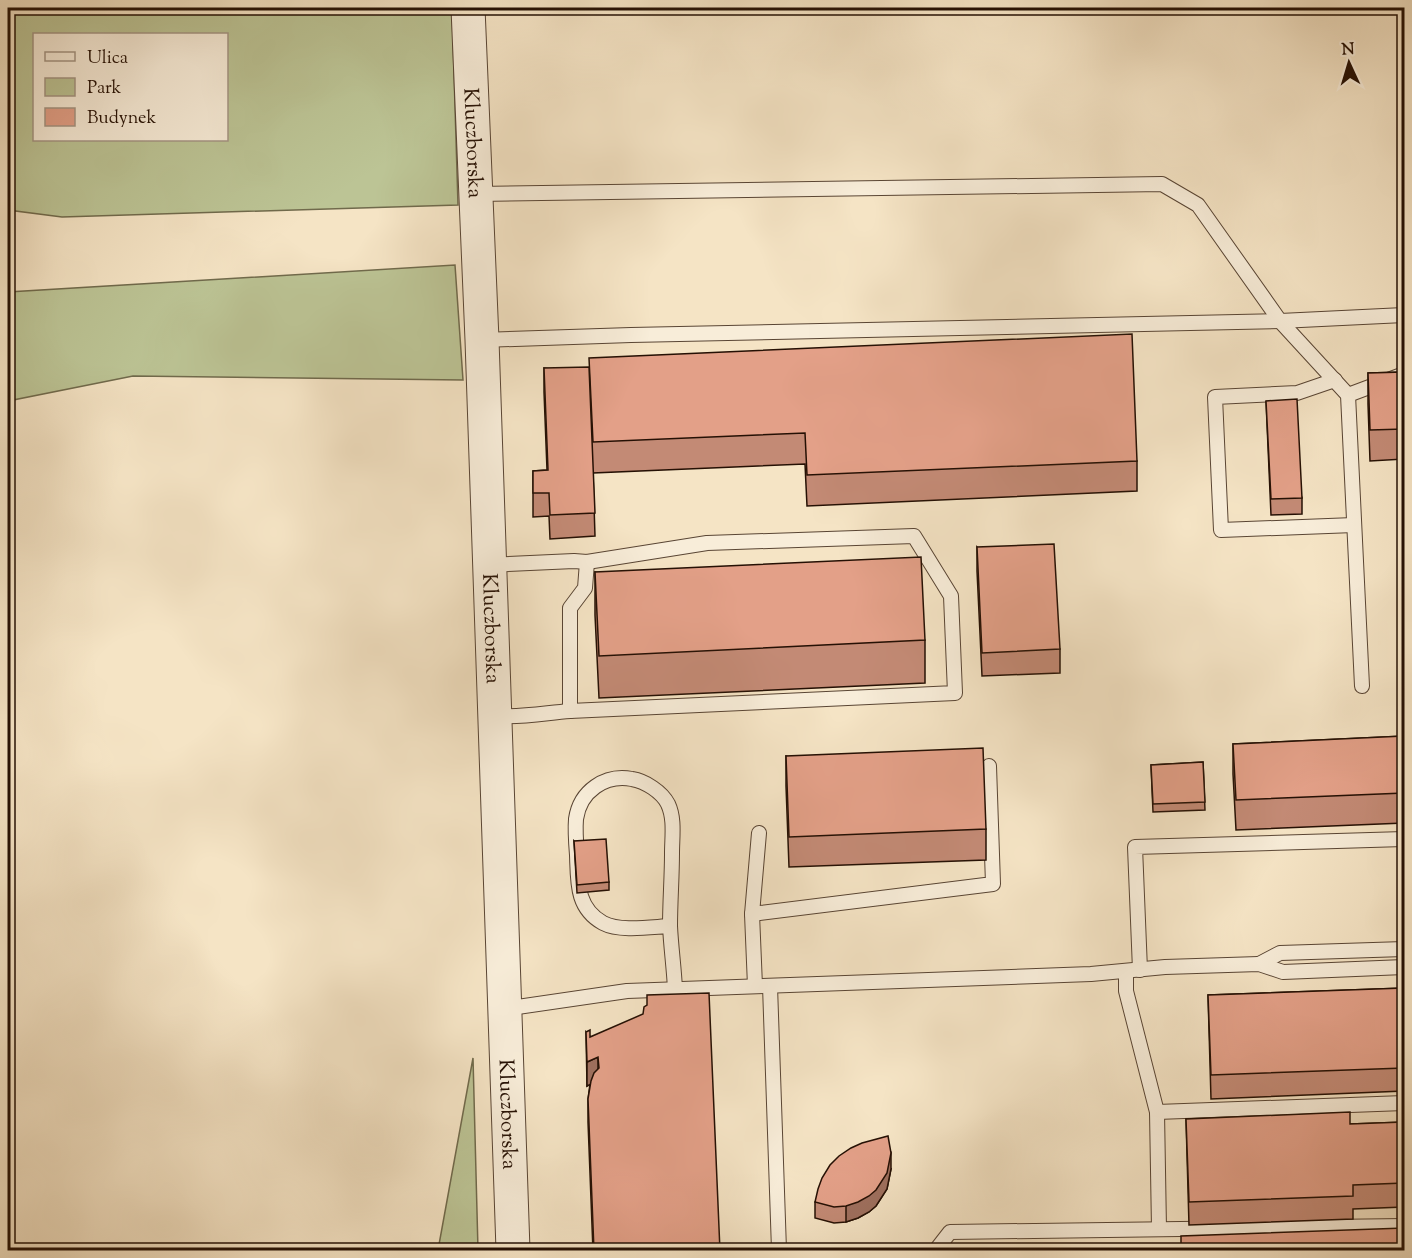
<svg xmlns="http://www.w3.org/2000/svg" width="1412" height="1258" viewBox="0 0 1412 1258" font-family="'Sorts Mill Goudy',serif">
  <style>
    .green { fill: #bcc495; stroke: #706a4c; stroke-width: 1.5; fill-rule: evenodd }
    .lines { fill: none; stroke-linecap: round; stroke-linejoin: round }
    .service-casing { stroke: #594534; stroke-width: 16 }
    .tertiary-casing { stroke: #594534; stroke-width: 35 }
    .service { stroke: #f8edd9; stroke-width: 14 }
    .tertiary { stroke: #f8edd9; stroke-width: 33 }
    .wall { fill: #c38a75; stroke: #251004; stroke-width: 1.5 }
    .shaded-wall { fill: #9f705f; stroke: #251004; stroke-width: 1.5 }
    .building { fill: #e3a088; stroke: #251004; stroke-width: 1.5 }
    .labels { text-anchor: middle; stroke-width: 4.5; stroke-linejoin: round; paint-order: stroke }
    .street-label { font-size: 21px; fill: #251004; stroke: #f8edd9 }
  </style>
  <rect width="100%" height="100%" fill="#f5e4c5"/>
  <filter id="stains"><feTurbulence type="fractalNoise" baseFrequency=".00333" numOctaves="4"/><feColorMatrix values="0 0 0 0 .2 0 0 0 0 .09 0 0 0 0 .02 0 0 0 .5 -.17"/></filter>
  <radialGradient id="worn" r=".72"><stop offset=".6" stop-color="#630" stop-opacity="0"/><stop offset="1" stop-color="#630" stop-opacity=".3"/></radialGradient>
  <g class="green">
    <path d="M8,8H452L458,205L62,217L8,210ZM34,34H226V140H34Z"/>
    <polygon points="455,265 463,380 133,376 8,401 8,292"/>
    <polygon points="473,1058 478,1250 438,1250"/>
  </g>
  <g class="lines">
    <defs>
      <g id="service">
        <polyline points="476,194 1162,184 1198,205 1280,321 1348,395 1362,686"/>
        <polyline points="482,340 631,335 1280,321 1404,315"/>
        <polyline points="1335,380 1297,393 1215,397 1221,530 1354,525"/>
        <polyline points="1348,395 1404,374"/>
        <path d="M489,565L574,561L587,562L707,543L914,536L951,596L955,693L570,711C545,713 520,718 494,716"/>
        <polyline points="570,711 570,608 585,588 587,562"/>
        <polyline points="759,833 752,914 993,884 989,766"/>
        <polyline points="752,914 755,986"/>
        <path d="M670,926C651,927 620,932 603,923C576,908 578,882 577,855C576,843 575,831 576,819C580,791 605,774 632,779C645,781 662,792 668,804C675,819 672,837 672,853C672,877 670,902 670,926C671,947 674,968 675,989"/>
        <polyline points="1259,964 1280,953 1404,949"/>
        <polyline points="1140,970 1135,847 1404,839"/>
        <polyline points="1126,971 1126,991 1157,1112 1159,1229"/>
        <polyline points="770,986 779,1250"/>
        <polyline points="504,1009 627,991 1091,974 1165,967 1259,964 1283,972 1404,967"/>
        <polyline points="1157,1112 1404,1103"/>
        <polyline points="936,1250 950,1232 1404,1226"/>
      </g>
      <g id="tertiary">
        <path id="s1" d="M468,8L482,340L513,1250"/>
      </g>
    </defs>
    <use href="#service" class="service-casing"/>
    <use href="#tertiary" class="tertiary-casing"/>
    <use href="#service" class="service"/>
    <use href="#tertiary" class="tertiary"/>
  </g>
  <g class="wall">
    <polygon points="544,368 1137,461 1137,491 807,506 805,464 593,473 595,536 550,539 549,516 533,517 533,471 547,470 544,392"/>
    <polygon points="1404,372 1404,474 1404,459 1370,461 1368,404 1368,373"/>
    <polygon points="1266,401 1302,498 1302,514 1271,515"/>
    <polygon points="977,547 1060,649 1060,673 982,676 977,571"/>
    <polygon points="595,572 925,640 925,683 599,698 595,615"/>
    <polygon points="1404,736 1404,823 1236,830 1233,774 1233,744"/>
    <polygon points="786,756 986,829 986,860 789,867 786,786"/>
    <polygon points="1203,762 1205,810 1153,812 1151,765"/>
    <polygon points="574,841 609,882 609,890 577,893"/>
    <polygon points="1404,988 1404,1091 1211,1099 1208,995"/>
    <polygon points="586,1032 590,1037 720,1251 593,1251 588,1122 588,1099 590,1084 587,1086"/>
    <polygon points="1186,1119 1350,1124 1404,1122 1404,1207 1353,1209 1353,1219 1189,1225"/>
    <polygon points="891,1169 887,1189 876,1206 869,1212 858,1218 846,1222 834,1223 815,1218 815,1202"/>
  </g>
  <g class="shaded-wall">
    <polygon points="598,1057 598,1081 587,1086 587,1062"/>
    <polygon points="891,1153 891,1169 887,1189 876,1206 869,1212 858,1218 846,1222 846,1206"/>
  </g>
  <g class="building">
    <polygon points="1132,334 1137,461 807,475 805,433 593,442 589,358"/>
    <polygon points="589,367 595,513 550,515 549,493 533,493 533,471 548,470 544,368"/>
    <polygon points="1404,372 1404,443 1404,429 1370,430 1368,373"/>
    <polygon points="1297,399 1302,498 1271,499 1266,401"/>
    <polygon points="1054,544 1060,649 982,653 977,547"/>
    <polygon points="921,557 925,640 599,656 595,572"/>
    <polygon points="1404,736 1404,793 1236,800 1233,744"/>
    <polygon points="983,748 986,829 789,837 786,756"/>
    <polygon points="1203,762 1205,802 1153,804 1151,765"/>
    <polygon points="606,839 609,882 577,885 574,841"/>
    <polygon points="1404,988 1404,1068 1211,1075 1208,995"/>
    <polygon points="709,993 720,1251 594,1251 588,1099 591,1081 594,1073 599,1068 598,1057 587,1062 586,1032 590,1030 590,1037 643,1014 644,1007 647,1005 647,995"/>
    <polygon points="1350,1112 1350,1124 1404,1122 1404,1183 1353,1185 1353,1196 1189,1202 1186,1119"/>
    <polygon points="888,1136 891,1153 887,1173 876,1190 869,1196 858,1202 846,1206 834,1207 815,1202 818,1189 822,1178 830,1165 839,1156 851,1148 862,1143"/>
    <polygon points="1404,1228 1404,1251 1181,1251 1181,1236"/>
  </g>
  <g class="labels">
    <g class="street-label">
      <text dy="7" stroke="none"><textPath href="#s1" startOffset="135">Kluczborska</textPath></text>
      <text dy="7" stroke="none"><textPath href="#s1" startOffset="621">Kluczborska</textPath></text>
      <text dy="7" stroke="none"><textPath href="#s1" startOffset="1107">Kluczborska</textPath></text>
    </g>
  </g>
  <rect width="1412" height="1258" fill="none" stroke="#f5e4c5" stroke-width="30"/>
  <rect x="9" y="9" width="1394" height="1240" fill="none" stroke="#251004" stroke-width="3"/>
  <rect x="15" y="15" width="1382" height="1228" fill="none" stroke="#251004" stroke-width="1.5"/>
  <rect x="33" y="33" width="195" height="108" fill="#f8edd9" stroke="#a49584" stroke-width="1.5"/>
  <rect x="45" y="52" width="30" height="9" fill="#f8edd9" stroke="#a49584" stroke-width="1.5"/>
  <text x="87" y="63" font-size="18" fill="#251004">Ulica</text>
  <rect x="45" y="78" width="30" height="18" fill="#bcc495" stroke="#a49584" stroke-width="1.5"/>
  <text x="87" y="93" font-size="18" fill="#251004">Park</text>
  <rect x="45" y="108" width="30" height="18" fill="#e3a088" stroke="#a49584" stroke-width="1.5"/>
  <text x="87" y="123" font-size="18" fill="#251004">Budynek</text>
  <g transform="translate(1349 63) rotate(356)" stroke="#f8edd9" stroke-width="4.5" paint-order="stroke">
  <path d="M0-4.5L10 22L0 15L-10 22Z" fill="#251004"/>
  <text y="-9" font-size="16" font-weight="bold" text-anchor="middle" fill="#251004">N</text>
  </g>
  <rect width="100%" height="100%" filter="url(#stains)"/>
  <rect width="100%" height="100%" fill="url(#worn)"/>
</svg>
